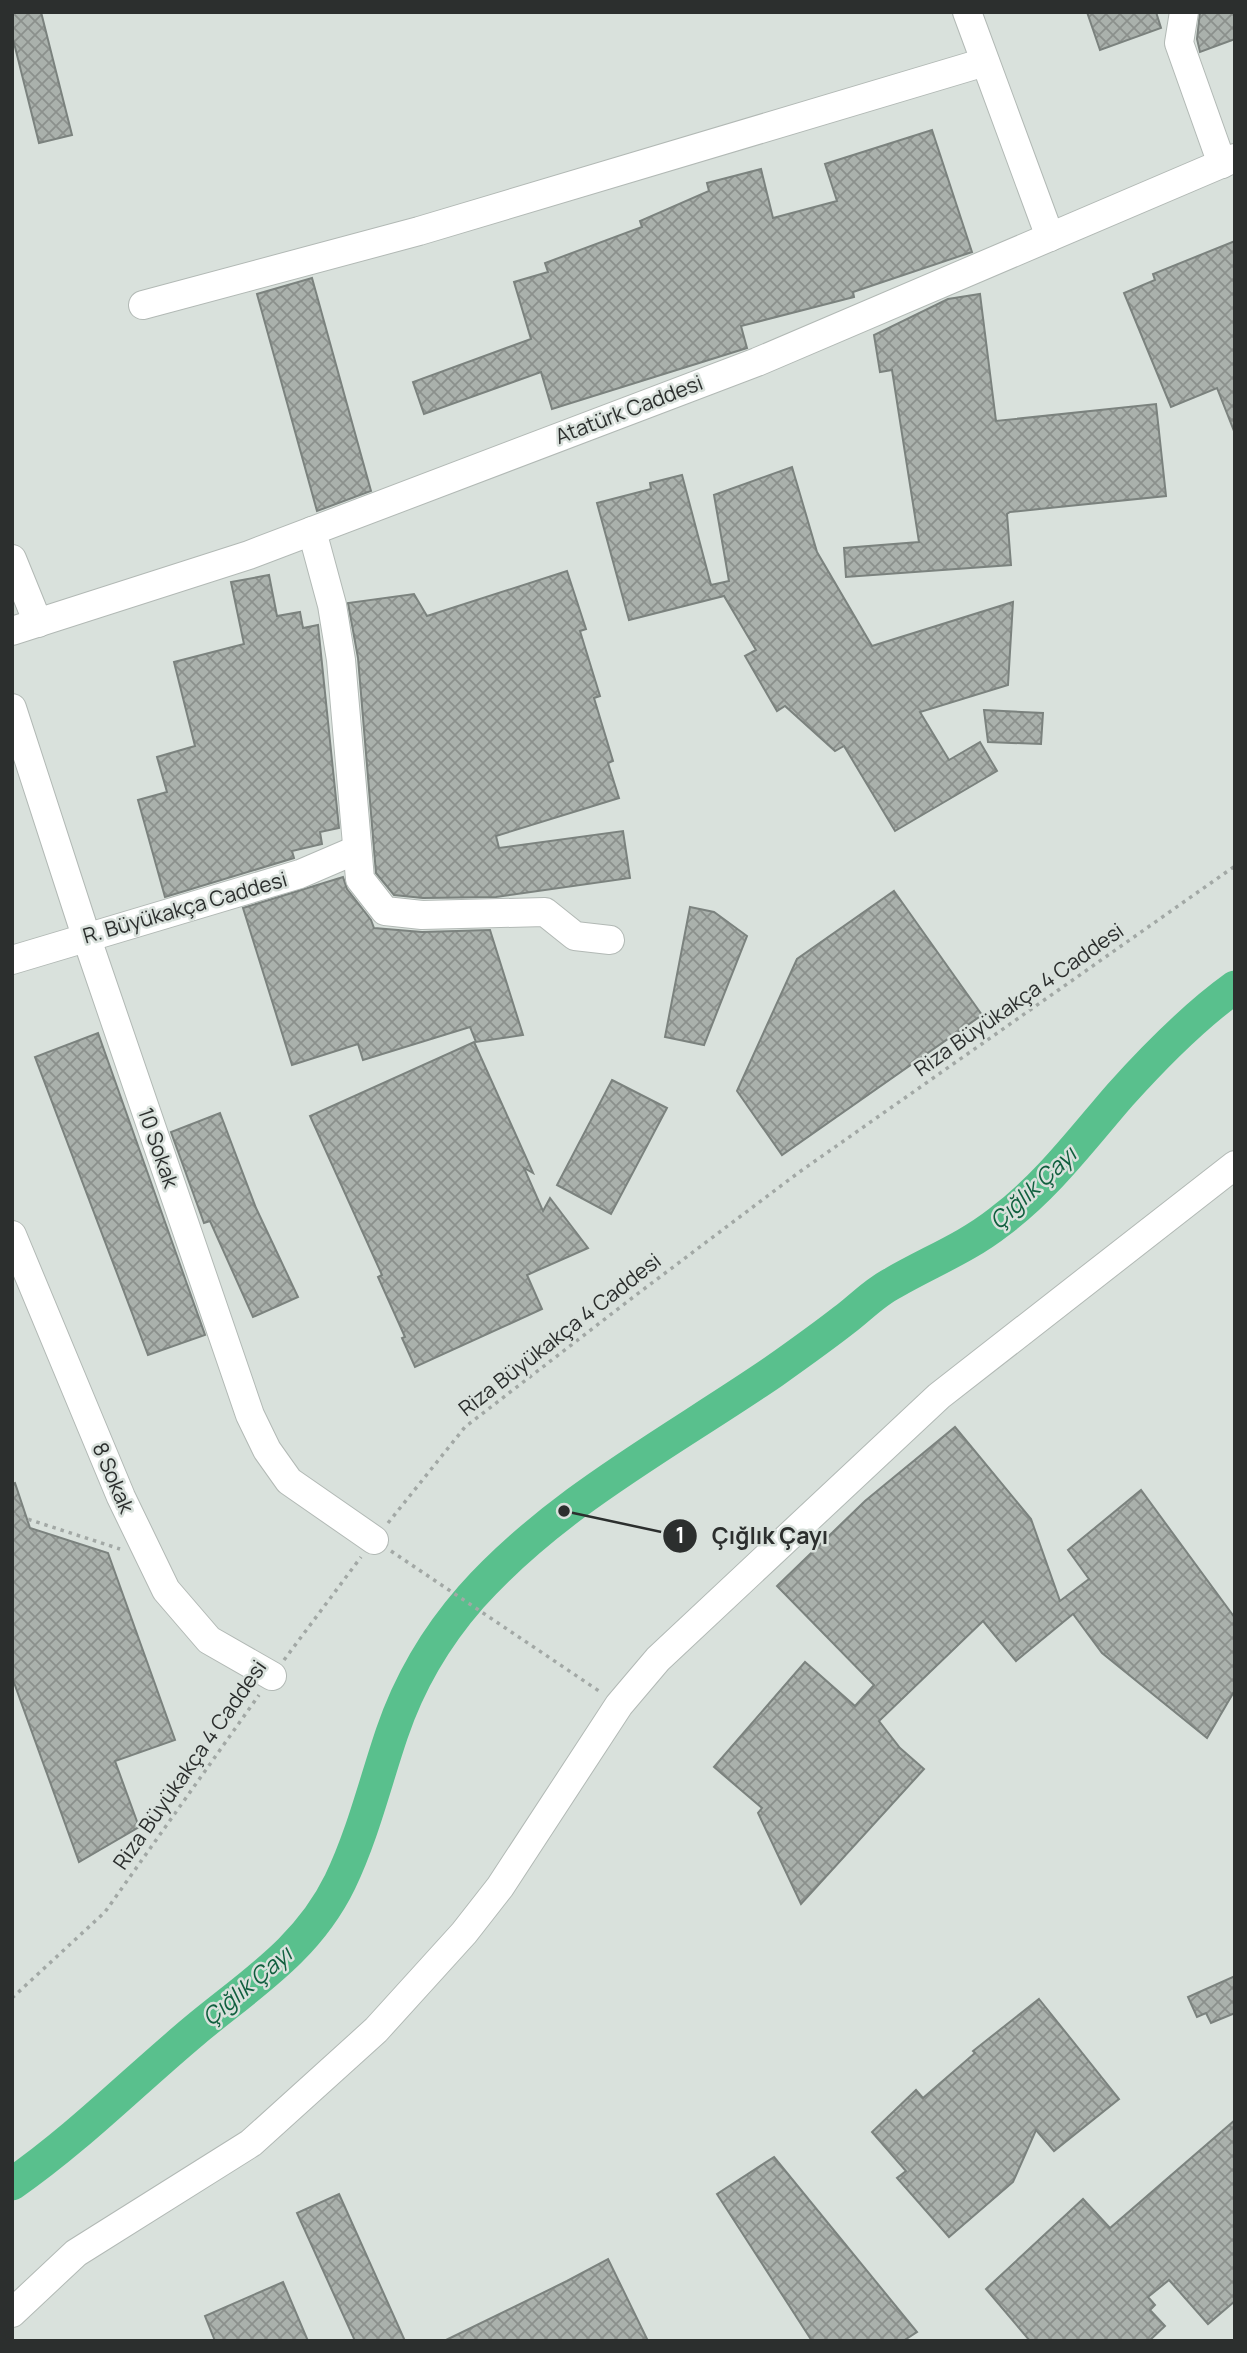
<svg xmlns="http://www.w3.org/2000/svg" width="1247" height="2353" viewBox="0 0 1247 2353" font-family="Manrope,sans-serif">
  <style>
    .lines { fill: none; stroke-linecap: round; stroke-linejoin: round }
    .river { stroke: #59c08d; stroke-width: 33 }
    .building { fill: url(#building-cross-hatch); stroke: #7b827e; stroke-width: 2 }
    .minor-casing { stroke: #b2b9b5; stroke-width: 30 }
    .path { stroke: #a2a8a5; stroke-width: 3.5; stroke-dasharray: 3.5 5; stroke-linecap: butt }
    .minor { stroke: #fff; stroke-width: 28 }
    .labels { text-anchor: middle; stroke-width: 5; stroke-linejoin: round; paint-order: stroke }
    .street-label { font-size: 21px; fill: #2c2f2e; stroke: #d9e1dc }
    .water-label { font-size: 23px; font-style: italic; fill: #105f3e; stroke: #d9e1dc }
    .leader { fill: none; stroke: #2c2f2e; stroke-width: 2.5 }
    .callout-dot { fill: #2c2f2e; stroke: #d9e1dc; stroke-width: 2.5 }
    .mark-label { font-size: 21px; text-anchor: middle; font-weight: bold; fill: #fff }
    .callout-label { font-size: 23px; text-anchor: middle; font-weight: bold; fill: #2c2f2e; stroke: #d9e1dc; stroke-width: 5; stroke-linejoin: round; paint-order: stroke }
  </style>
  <defs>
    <pattern id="building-cross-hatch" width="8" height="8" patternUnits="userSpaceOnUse" patternTransform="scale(1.75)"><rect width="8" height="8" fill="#aab1ac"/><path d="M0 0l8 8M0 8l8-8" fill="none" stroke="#8b908c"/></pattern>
  </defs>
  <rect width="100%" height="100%" fill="#d9e1dc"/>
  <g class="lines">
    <path class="river" d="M12,2184C78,2138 133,2082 194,2031C249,1985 307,1950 340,1882C363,1834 375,1783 392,1733C409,1683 436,1637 471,1597C556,1502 669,1443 773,1372C797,1355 821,1338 844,1320C860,1308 875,1292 893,1283C929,1262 966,1248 999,1222C1047,1186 1081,1140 1120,1095C1155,1056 1192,1018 1235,987"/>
  </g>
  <g class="building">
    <polygon points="12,12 41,12 72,135 39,143 12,35"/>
    <polygon points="1087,12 1156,12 1161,28 1100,50"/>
    <polygon points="1200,12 1235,12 1235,39 1200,52 1197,39"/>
    <polygon points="932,130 972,252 853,292 854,297 741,326 747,348 552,409 541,372 424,414 413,382 531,339 514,282 548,272 545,263 642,227 640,221 709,191 707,183 761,169 773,218 837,201 825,164"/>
    <polygon points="1235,241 1235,431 1234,431 1217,388 1171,407 1124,293 1155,280 1153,274"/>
    <polygon points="312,278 371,491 317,511 257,294"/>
    <polygon points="980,294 996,421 1156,404 1166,496 1010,512 1007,514 1011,565 846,577 844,548 919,542 892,370 880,372 874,335 948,299"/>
    <polygon points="792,467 817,552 872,646 1013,602 1008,685 920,712 949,760 980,742 997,771 895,831 844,746 835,751 785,706 777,711 745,656 756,650 724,596 629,620 597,503 651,489 650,483 682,475 711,585 729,581 714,495"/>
    <polygon points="567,571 586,629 580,631 600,696 594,698 613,761 608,763 619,798 496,836 499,848 623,831 630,878 496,897 423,898 394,895 376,873 358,658 348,603 414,594 427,616"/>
    <polygon points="269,575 277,616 300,612 303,628 318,625 339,828 320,832 322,844 292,851 294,858 165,897 138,800 167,792 157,757 195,746 174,662 244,644 231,582"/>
    <polygon points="984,710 1043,713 1041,744 988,742"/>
    <polygon points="343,877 347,889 371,920 374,928 422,932 490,930 523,1035 476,1042 470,1027 363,1060 358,1044 292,1065 243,908"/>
    <polygon points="894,891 982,1015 782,1155 737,1091 797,959"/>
    <polygon points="690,907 714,912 747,936 704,1045 665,1037"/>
    <polygon points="98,1033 205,1335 148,1355 35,1057"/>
    <polygon points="474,1042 533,1173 524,1168 543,1211 550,1198 588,1248 527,1275 542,1309 415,1367 402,1338 405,1337 378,1277 382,1275 310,1116"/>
    <polygon points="612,1080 667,1108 611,1214 557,1185"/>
    <polygon points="220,1113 256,1208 298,1297 253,1317 210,1221 204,1223 171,1132"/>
    <polygon points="955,1427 1031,1519 1060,1601 1089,1579 1068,1550 1141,1490 1235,1618 1235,1690 1207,1738 1102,1653 1073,1614 1016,1661 983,1621 879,1721 900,1748 924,1769 801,1904 758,1813 762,1808 714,1767 805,1662 855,1706 874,1685 777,1586 865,1501"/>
    <polygon points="15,1483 30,1528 108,1553 175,1740 115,1761 139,1827 79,1862 12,1677 12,1484"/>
    <polygon points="1235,1976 1235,2013 1211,2023 1206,2013 1197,2017 1188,1997"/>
    <polygon points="1039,1999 1119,2099 1054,2151 1036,2130 1013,2182 949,2237 897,2178 906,2171 872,2132 916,2090 923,2098 975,2053 973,2051"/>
    <polygon points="1235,2120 1235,2301 1208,2324 1169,2280 1148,2297 1155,2305 1150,2310 1165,2326 1149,2341 1030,2341 986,2289 1083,2199 1110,2228"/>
    <polygon points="774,2157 917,2332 903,2341 812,2341 717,2194"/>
    <polygon points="339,2194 405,2341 355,2341 297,2213"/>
    <polygon points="608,2259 648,2341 444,2341 567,2281"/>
    <polygon points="283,2282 308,2341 215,2341 205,2316"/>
  </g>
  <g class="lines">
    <defs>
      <g id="minor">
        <polyline points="967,12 1050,237"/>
        <polyline points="1184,12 1179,43 1222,164"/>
        <polyline points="143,305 419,231 985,62"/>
        <polyline points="312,531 332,605 341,660 360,879 385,911 422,915 545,912 575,936 610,940"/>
        <polyline points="12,559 38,623"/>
        <polyline points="12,631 249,555 757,362 1235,158"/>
        <polyline points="12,708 86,936 250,1415 267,1450 289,1481 374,1540"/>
        <polyline points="12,960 300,874 356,850"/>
        <polyline points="12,1235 121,1497 166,1590 209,1640 272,1676"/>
        <polyline points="12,2313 76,2253 251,2143 376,2030 464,1933 500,1887 619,1705 658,1659 939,1396 1235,1165"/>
      </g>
    </defs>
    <use href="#minor" class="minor-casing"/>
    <g class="path">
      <polyline points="12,1514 120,1549"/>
      <polyline points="388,1523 465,1427 636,1295 798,1173 1235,866"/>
      <polyline points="391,1551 602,1693"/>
      <polyline points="284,1660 361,1557"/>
      <polyline points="12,1998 105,1912 259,1695"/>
    </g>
    <use href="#minor" class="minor"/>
  </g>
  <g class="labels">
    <g class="street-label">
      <text transform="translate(629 410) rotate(-21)" y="7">Atatürk Caddesi</text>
      <text transform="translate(185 908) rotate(-16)" y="7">R. Büyükakça Caddesi</text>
      <text transform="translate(1019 1000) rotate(-35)" y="7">Riza Büyükakça 4 Caddesi</text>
      <text transform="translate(158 1148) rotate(71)" y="7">10 Sokak</text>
      <text transform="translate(560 1335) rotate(-38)" y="7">Riza Büyükakça 4 Caddesi</text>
      <text transform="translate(113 1478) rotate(67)" y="7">8 Sokak</text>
      <text transform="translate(190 1765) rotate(-55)" y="7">Riza Büyükakça 4 Caddesi</text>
    </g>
    <g class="water-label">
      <text transform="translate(1033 1188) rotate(-43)" y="8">Çığlık Çayı</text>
      <text transform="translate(247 1986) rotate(-40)" y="8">Çığlık Çayı</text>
    </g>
  </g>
  <path class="leader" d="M564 1511L680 1536"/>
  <g class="callout-dot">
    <circle cx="564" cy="1511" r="7"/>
    <circle cx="680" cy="1536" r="18"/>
  </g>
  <g class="mark-label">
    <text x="680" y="1543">1</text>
  </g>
  <g class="callout-label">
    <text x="770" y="1544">Çığlık Çayı</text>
  </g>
  <rect width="1247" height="2353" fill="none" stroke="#2c2f2e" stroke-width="28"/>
</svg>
